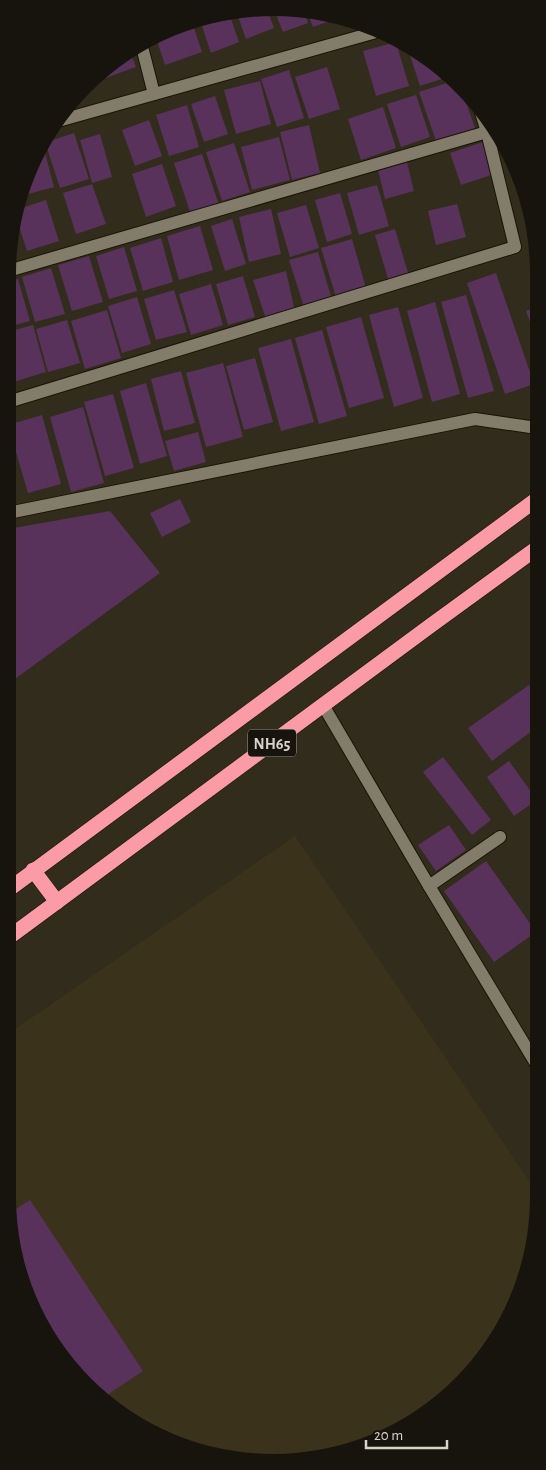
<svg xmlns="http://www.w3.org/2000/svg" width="546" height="1470" viewBox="0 0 546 1470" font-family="'Alegreya Sans',sans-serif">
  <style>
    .built { fill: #3b321b }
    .building { fill: #58325b }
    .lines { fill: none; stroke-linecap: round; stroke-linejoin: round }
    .minor-casing { stroke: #1a1405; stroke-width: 14 }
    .highway-casing { stroke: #1a1405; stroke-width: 16 }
    .minor { stroke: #837c6a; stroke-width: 12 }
    .highway { stroke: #fa9ba6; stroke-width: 15 }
    .labels { text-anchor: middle; stroke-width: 5; stroke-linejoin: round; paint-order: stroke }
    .shield { fill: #17140d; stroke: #9e9a91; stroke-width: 1 }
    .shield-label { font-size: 16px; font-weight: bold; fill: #d8d4ca }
  </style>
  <rect width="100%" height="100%" fill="#322c1c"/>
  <polygon class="built" points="295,836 538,1194 538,1197 529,1266 484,1358 420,1418 325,1457 238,1460 141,1427 73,1372 22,1283 8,1197 8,1034"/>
  <g class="building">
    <polygon points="239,10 268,12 274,28 246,39 236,11"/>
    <polygon points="275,12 305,14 308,23 283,32"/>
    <polygon points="229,13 239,42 211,53 201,23"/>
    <polygon points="308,14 341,17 313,27"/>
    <polygon points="193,25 202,52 165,65 156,38"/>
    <polygon points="396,42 409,86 376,96 363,51"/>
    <polygon points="407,46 420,52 448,77 420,86"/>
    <polygon points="130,52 136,67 97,81"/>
    <polygon points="327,67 340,109 309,119 295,77"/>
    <polygon points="289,70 304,118 277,127 261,79"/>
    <polygon points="260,81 271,124 236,134 224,90"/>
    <polygon points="453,81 461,88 475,128 436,141 419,92"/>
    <polygon points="416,95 430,137 401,147 387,104"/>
    <polygon points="215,96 228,134 204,142 191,104"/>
    <polygon points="187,105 199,147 169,156 156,115"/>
    <polygon points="383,107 396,148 361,160 348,119"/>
    <polygon points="149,120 162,156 135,166 122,130"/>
    <polygon points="309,125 320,173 292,180 280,132"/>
    <polygon points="74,133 89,179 60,188 46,145 47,142"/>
    <polygon points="100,134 112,177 92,183 80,140"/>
    <polygon points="279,137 290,180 252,190 241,147"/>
    <polygon points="483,142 494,174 461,185 450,153"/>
    <polygon points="234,143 250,192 222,201 206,152"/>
    <polygon points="44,149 54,187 21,196 39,158"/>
    <polygon points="202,154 219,205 191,215 174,163"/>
    <polygon points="407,162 414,191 385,199 378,170"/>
    <polygon points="162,164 176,206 146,217 132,174"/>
    <polygon points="519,173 527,205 526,206 516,174"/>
    <polygon points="92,184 106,224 76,234 63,193"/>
    <polygon points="377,185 389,226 359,235 347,193"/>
    <polygon points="340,193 352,234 327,242 315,200"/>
    <polygon points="46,200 59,241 27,251 15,214 16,210"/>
    <polygon points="457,204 466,237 436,245 428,211"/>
    <polygon points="306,205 319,248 290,257 277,213"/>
    <polygon points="271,209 281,254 249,262 239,217"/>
    <polygon points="232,219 246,264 225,271 211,226"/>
    <polygon points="200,226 213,270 179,280 167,236"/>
    <polygon points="395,229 409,276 389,282 375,235"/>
    <polygon points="161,238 173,282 143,291 130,248"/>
    <polygon points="352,239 366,288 336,297 321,248"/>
    <polygon points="124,247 137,291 109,299 96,256"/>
    <polygon points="318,252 332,300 304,307 289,260"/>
    <polygon points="89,256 103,302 72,311 58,265"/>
    <polygon points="51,268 65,314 35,322 22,277"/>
    <polygon points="286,271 295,312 266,319 253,280"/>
    <polygon points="496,273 534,384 505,394 467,283"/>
    <polygon points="243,276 255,317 228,325 216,284"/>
    <polygon points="18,279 30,321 8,327 8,282"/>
    <polygon points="211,284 223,325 191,335 179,294"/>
    <polygon points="174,290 187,332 156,340 144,299"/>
    <polygon points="466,295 494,391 468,398 441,302"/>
    <polygon points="137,297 151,344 122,353 108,306"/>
    <polygon points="435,302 460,394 432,402 407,311"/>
    <polygon points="398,307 423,398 394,407 369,315"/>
    <polygon points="536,307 536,339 526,311"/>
    <polygon points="107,310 121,358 85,369 71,321"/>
    <polygon points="361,317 384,398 349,408 326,327"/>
    <polygon points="67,320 80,363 48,372 36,329"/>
    <polygon points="33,325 46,372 10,383 8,373 8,332"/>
    <polygon points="322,330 347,416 319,424 295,338"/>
    <polygon points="291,339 314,422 281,431 258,348"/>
    <polygon points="255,358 273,422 244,430 226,366"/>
    <polygon points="223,363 243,437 206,447 186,373"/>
    <polygon points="181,371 195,423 164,431 151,379"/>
    <polygon points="146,383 167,456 140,464 120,391"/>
    <polygon points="113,394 134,468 105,476 84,402"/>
    <polygon points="83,407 104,483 71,492 50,417"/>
    <polygon points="42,415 61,484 28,493 8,425"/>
    <polygon points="198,432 206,462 174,471 165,441"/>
    <polygon points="180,499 191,522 162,537 150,513"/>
    <polygon points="110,511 160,573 8,684 8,529"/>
    <polygon points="529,685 537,696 537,727 492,761 468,728"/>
    <polygon points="443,757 491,820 472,835 423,772"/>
    <polygon points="509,761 537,800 514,816 487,777"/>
    <polygon points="449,825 466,850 436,871 418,845"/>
    <polygon points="486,861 536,932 494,962 444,891"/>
    <polygon points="30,1200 143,1371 104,1397 73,1372 22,1283 10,1213"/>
  </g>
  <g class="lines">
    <defs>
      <g id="minor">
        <polyline points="141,43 154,94"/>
        <polyline points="58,121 376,32"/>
        <polyline points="8,271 487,132"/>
        <polyline points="8,402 515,247 487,132 480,109"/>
        <polyline points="8,513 475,419 537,428"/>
        <polyline points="323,705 429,886 538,1067"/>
        <polyline points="429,886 500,837"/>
      </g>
      <g id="highway">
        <polyline points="33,870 57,902"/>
        <polyline points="8,890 537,499"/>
        <polyline points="8,938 430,626 537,548"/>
      </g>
    </defs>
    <use href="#minor" class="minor-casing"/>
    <use href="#highway" class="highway-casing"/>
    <use href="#minor" class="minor"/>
    <use href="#highway" class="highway"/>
  </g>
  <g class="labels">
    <rect class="shield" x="248" y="729.5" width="48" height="27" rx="4"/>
    <g class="shield-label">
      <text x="272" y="749">NH65</text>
    </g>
  </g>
  <path d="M0 0H546V1470H0ZM273 16H273A257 257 0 0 1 530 273V1197A257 257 0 0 1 273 1454H273A257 257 0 0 1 16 1197V273A257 257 0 0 1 273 16Z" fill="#17140d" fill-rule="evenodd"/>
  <path d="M366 1440v8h81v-8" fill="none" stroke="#d8d4ca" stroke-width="2.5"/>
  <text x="374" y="1440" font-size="15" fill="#d8d4ca" stroke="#17140d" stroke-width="4" paint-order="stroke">20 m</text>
</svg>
